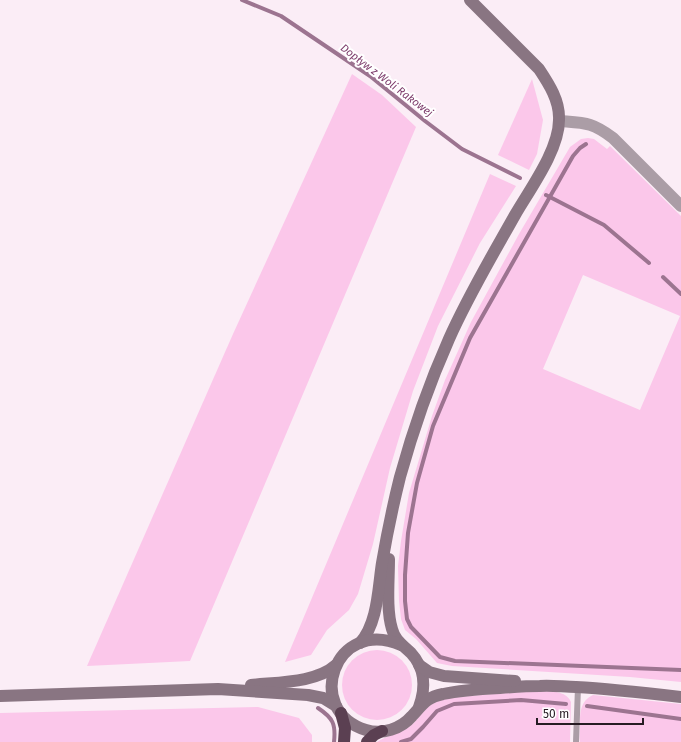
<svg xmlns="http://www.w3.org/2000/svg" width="681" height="742" viewBox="0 0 681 742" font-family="'Fira Sans',sans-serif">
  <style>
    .green { fill: #fbc7ea; fill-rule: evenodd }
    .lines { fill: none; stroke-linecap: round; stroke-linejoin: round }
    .stream { stroke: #9c7490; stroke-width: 4 }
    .lane { stroke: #ab9da6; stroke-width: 6 }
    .street { stroke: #ab9da6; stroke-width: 12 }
    .secondary { stroke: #897582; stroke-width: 12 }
    .highway { stroke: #5b4052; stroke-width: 12 }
    .labels { text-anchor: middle; stroke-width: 4; stroke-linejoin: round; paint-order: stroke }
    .water-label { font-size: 11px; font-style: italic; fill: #7c3a6a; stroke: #fff }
  </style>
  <rect width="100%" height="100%" fill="#fbedf6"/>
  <g class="green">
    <polygon points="352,74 382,95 416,127 190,661 87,666 233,334"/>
    <polygon points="532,79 543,120 537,154 529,170 498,155"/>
    <path d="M588,138L594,139L607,149L610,146L681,216V682L630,677L452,666L437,663L416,639L405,630L401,619L399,601L398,566L401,541L409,493L432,416L445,380L471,322L519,234L570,147L581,139ZM583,275L680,316L640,410L543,369Z"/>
    <polygon points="490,174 516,186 480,243 438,326 413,391 390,468 373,544 358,594 349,610 327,630 311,655 285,662"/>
    <circle cx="377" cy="685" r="35"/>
    <path d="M527,691C540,692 565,687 571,702L570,742H377C387,735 399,734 409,727C416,722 420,715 426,709C432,703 439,700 446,698Z"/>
    <path d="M593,695L681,704V742H580C579,737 580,731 580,726C580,713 580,701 593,695Z"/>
    <polygon points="258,707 299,718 312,735 312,742 0,742 0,713"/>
  </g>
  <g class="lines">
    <g class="stream">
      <polyline points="242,0 281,16 370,76 425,121 462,149 520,178"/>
      <polyline points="586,144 580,148 573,156 470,338 433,426 417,483 408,533 405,575 405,601 407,619 411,627 440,657 455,661 681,670"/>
      <polyline points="546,195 604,225 649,263"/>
      <polyline points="663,277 681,294"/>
      <polyline points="587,706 681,719"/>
      <path d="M318,708C333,718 336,724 334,742"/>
      <polyline points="401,742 411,739 423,727 437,711 454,704 521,700 566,704"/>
    </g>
    <polyline class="lane" points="576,742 578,687"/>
    <path class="street" d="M560,121C585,123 592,122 613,138L681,206"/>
    <g class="secondary">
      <path d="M389,559C389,581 386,609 392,629C395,641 403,645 411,653C425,668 426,688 419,707"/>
      <path d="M360,643C378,623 378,588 382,563C387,534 393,505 400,477C413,430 429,384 449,339C468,296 492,256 515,215C530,189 559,150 559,120C560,101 549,84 539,69L470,0"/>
      <path d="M401,645C334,616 303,711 366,730C382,735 401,729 412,716C423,704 427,697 443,694C462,690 481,689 500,688C513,687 527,686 540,686C552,685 564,687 576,687C611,689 646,693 681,697"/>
      <polyline points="419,665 429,672 444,676 515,681"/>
      <path d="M251,685C278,682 316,683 336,665"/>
      <polyline points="0,696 218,689 308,695 323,698 336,706"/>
    </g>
    <g class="highway">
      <polyline points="341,713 345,728 344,742"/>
      <polyline points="367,742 374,735 382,731"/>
    </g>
  </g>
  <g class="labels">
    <g class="water-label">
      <text transform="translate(387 80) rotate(37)" y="4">Dopływ z Woli Rakowej</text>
    </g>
  </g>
  <path d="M537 718v6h106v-6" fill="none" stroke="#261b23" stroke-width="2"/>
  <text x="543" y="718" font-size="12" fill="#261b23" stroke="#ffffff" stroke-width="3" paint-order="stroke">50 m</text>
</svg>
